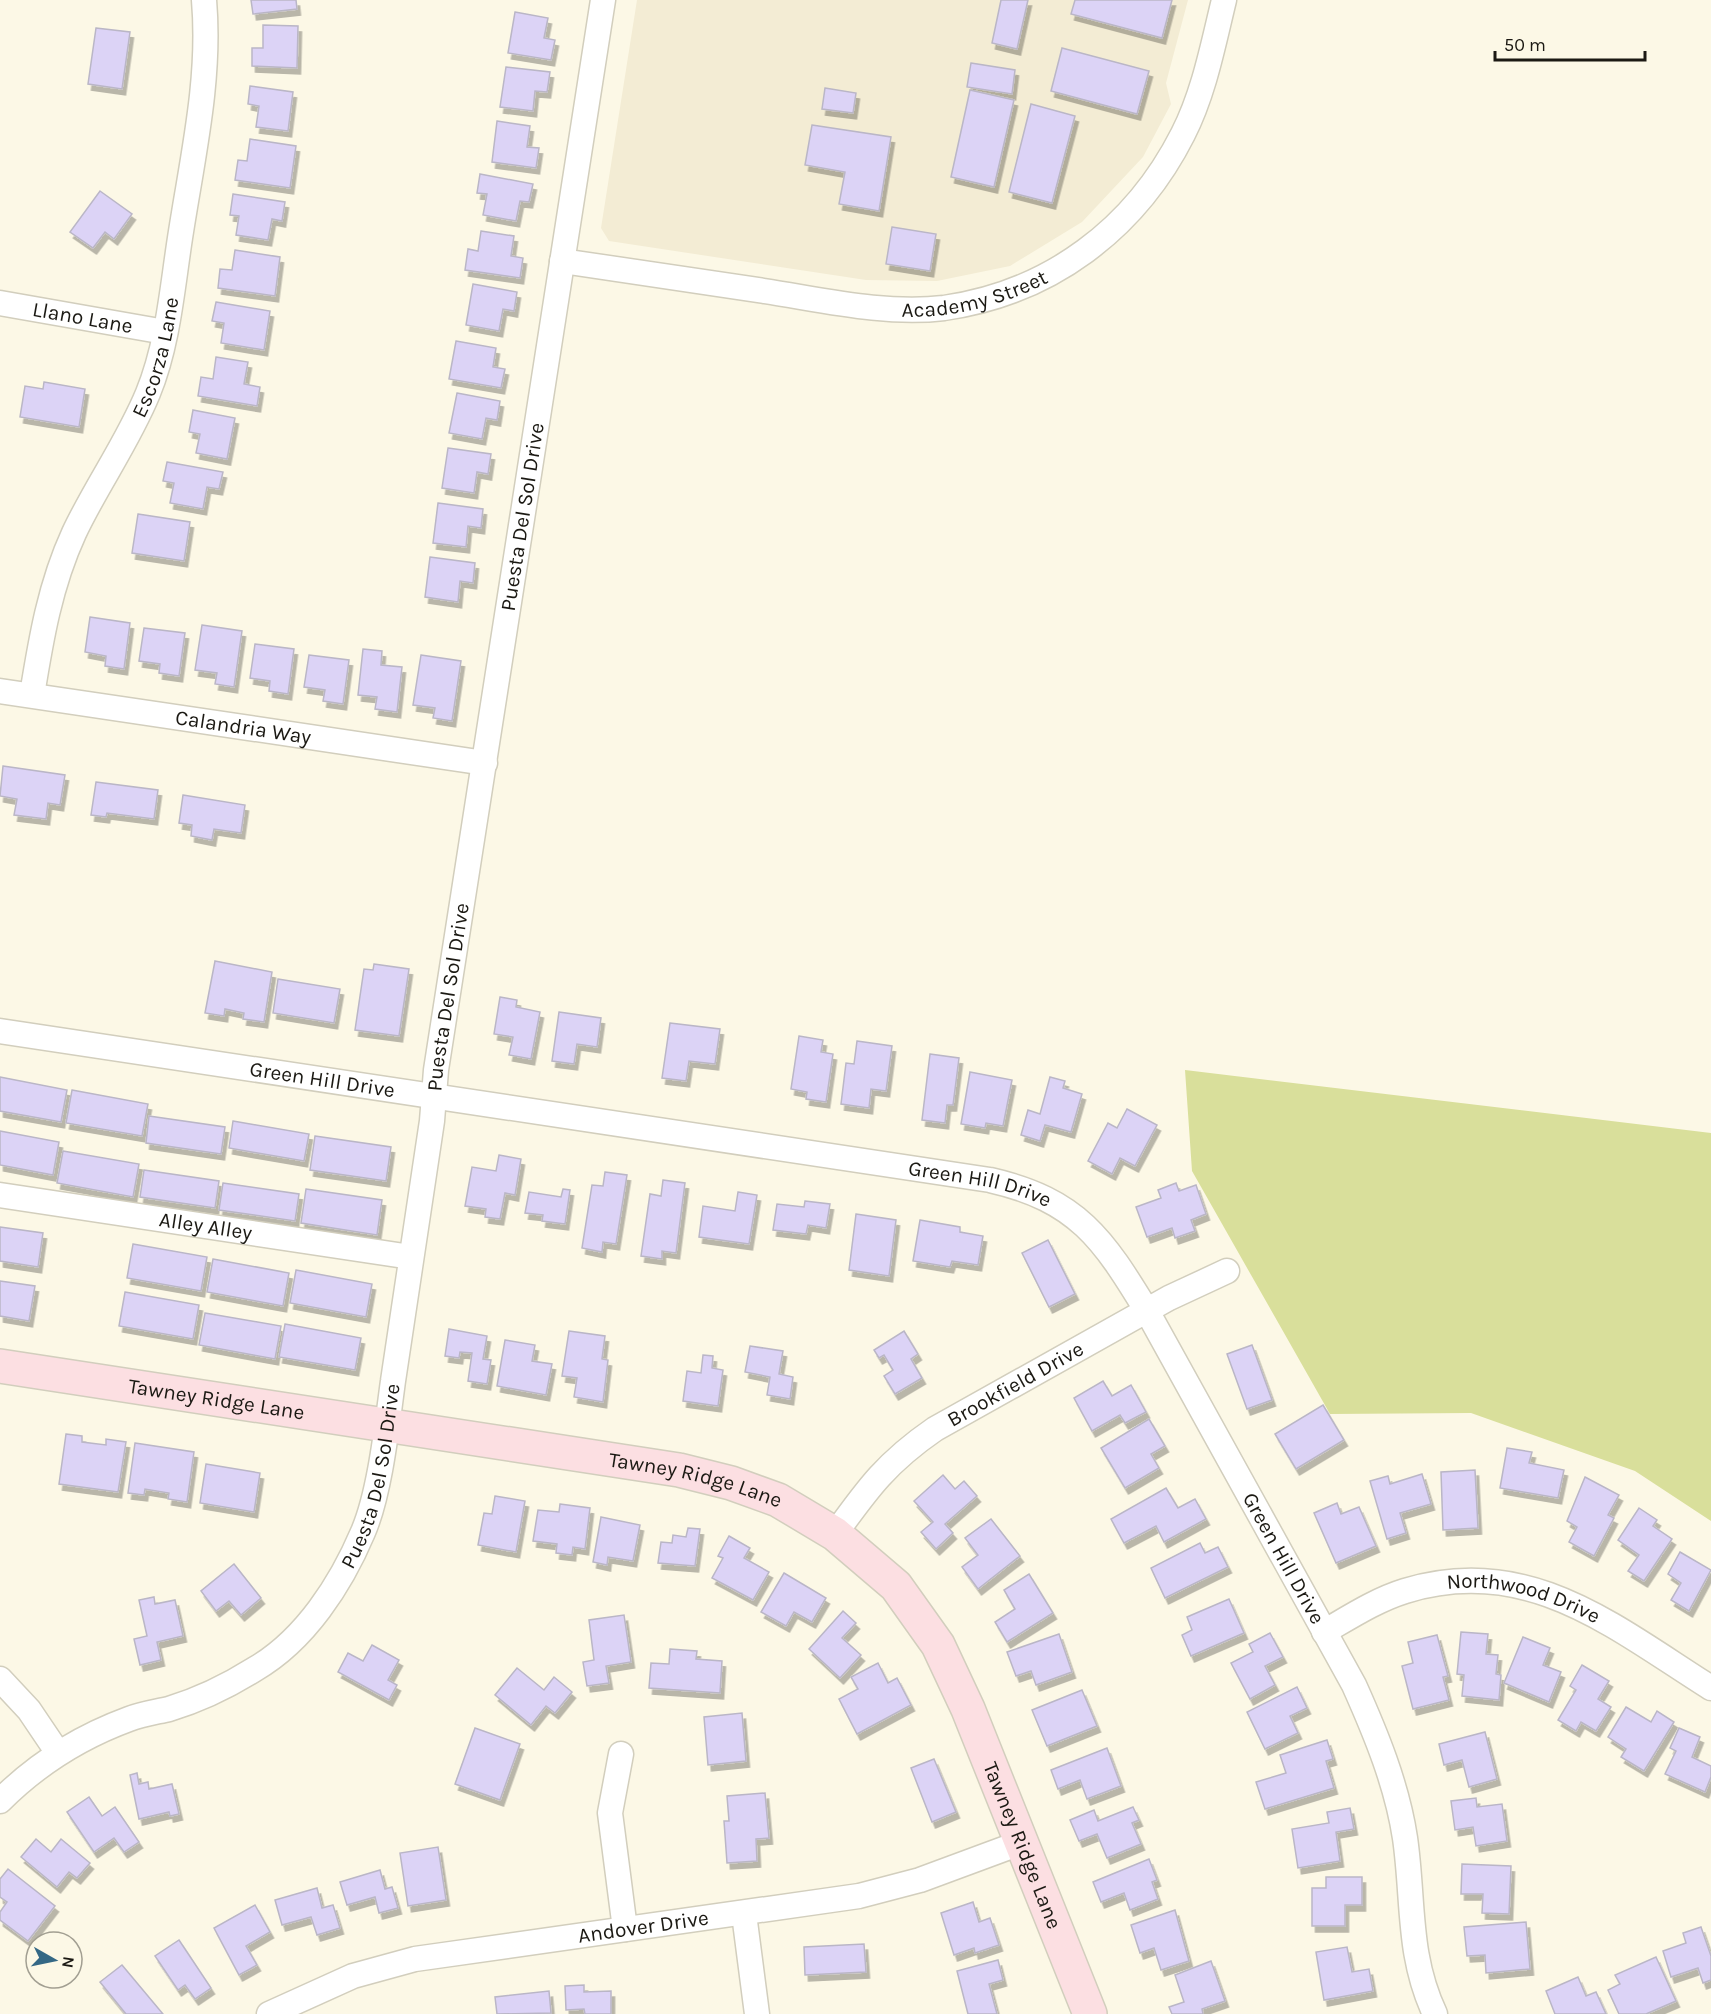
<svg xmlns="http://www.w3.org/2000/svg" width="1711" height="2014" viewBox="0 0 1711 2014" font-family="Karla,sans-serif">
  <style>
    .built { fill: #f3ecd4 }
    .green { fill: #d9df9b }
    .building { fill: #dcd3f6; stroke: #bab6c6; stroke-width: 1.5; filter: url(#shadow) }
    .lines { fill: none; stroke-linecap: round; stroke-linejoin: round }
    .street-casing { stroke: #d2cebd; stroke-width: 27 }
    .secondary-casing { stroke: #d2cebd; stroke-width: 36 }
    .street { stroke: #fff; stroke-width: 24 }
    .secondary { stroke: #fcdfe2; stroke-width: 33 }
    .labels { text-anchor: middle; stroke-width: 4.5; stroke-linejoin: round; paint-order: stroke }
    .street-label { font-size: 21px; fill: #1b1913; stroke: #fcf8e6 }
  </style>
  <defs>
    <filter id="shadow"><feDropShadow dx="3.5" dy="6" stdDeviation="0" flood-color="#0004"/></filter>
  </defs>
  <rect width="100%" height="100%" fill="#fcf8e6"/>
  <polygon class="built" points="637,0 1188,0 1166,83 1171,104 1143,157 1082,222 1010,266 937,281 866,280 609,241 601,228"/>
  <polygon class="green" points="1185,1070 1711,1133 1711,1521 1635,1471 1471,1413 1330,1414 1192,1171"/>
  <g class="building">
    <polygon points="251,0 296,0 297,9 253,14"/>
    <polygon points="1001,0 1028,0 1017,49 992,43"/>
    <polygon points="1075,0 1172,0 1162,38 1071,14"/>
    <polygon points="515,12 548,18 544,38 555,40 551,60 508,53"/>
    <polygon points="263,25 298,26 297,68 252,66 252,48 263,48"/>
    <polygon points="96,28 130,32 122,89 88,84"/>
    <polygon points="1062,48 1149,71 1137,114 1051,91"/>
    <polygon points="971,63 1015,70 1012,94 967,87"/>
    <polygon points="506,67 550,72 547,92 535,91 533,111 500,107"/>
    <polygon points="250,86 293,92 288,131 256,127 259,106 248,104"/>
    <polygon points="825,88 856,93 853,113 822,109"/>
    <polygon points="970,90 1014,100 994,187 951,177"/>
    <polygon points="1031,104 1075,116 1052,203 1009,192"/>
    <polygon points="497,121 530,126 527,147 539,148 536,168 492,162"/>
    <polygon points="812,125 891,137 879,211 839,204 845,172 805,165"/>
    <polygon points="250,139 296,146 290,188 235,180 238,160 247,161"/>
    <polygon points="480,174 533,184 529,202 520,201 516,221 483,215 487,194 477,193"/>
    <polygon points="100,191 132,214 114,239 105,232 93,248 70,232"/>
    <polygon points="233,194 285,202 282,221 272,219 268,240 236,235 239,216 230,215"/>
    <polygon points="892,227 936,234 930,271 886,264"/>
    <polygon points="481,231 514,236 511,256 523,258 520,278 465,270 468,249 478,251"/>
    <polygon points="235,250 280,257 275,296 218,288 220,269 232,270"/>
    <polygon points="473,284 517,292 514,311 503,309 499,331 466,325"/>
    <polygon points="216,302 270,311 264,350 221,343 224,323 212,321"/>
    <polygon points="456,341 496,348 493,367 505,369 501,388 449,379"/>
    <polygon points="216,357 248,362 244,384 260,387 257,406 198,396 201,377 213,379"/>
    <polygon points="44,382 85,389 79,427 20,417 25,386 43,389"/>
    <polygon points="457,393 500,401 497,420 486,418 482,439 449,433"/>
    <polygon points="193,410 235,418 227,459 196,453 200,434 189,432"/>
    <polygon points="448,448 491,454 488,474 477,472 474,493 442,488"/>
    <polygon points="167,462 223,472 219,489 207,487 203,509 170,503 174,483 163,481"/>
    <polygon points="438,503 483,509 481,528 468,526 466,547 433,543"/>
    <polygon points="138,514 190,522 184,561 132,553"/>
    <polygon points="430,557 475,563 473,583 460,581 458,602 425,597"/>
    <polygon points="90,617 130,623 124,669 105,666 106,656 85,652"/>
    <polygon points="202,625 242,631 234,687 215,684 217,673 195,670"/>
    <polygon points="144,628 185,633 179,676 159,673 160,664 139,661"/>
    <polygon points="255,644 294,649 288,694 269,691 270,681 250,678"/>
    <polygon points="363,649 382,651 381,665 402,667 397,712 375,709 377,697 358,695"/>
    <polygon points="309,655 349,660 343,704 323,701 325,690 304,687"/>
    <polygon points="421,655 461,661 452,721 433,718 435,708 413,705"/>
    <polygon points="3,766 65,775 60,805 48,803 46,819 14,815 17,799 0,796"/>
    <polygon points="96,782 158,790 154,819 107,813 106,817 91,815"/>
    <polygon points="183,795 245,805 241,833 214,829 212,840 191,836 192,825 179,823"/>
    <polygon points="215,961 272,972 264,1022 243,1019 244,1013 225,1009 224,1016 205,1013"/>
    <polygon points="374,964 409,969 399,1036 355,1030 364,969 373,970"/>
    <polygon points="278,979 340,989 334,1023 273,1013"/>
    <polygon points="500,997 517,1000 516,1007 540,1012 531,1059 509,1055 513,1037 494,1034"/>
    <polygon points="559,1012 601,1018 597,1047 577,1044 574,1064 552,1061"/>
    <polygon points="670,1023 720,1029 715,1064 689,1061 686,1081 662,1078"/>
    <polygon points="799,1036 823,1040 821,1052 833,1054 826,1102 806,1099 807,1092 791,1089"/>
    <polygon points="857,1041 892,1046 886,1091 871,1089 869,1108 841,1104 846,1063 854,1064"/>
    <polygon points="930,1054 959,1058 953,1105 947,1105 945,1123 922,1120"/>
    <polygon points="970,1072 1012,1080 1003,1126 986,1123 985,1128 961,1124"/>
    <polygon points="0,1077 67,1090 61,1122 0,1111"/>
    <polygon points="1050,1077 1065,1081 1063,1088 1082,1094 1071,1132 1045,1125 1040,1141 1021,1135 1028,1110 1040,1114"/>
    <polygon points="72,1090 148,1104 142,1136 66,1123"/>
    <polygon points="1127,1109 1157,1125 1135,1166 1120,1158 1112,1174 1088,1161 1108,1123 1117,1128"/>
    <polygon points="149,1116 225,1127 221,1154 146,1143"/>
    <polygon points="233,1121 309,1134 304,1161 229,1148"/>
    <polygon points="0,1131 59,1142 53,1175 0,1165"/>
    <polygon points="315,1136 391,1147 386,1181 310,1170"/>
    <polygon points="63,1151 139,1164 133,1197 57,1183"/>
    <polygon points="499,1155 521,1159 515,1195 505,1193 500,1219 485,1217 486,1209 465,1206 472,1167 496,1171"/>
    <polygon points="144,1170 219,1181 215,1208 140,1197"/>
    <polygon points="605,1172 627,1175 616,1244 603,1242 602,1252 582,1248 592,1185 603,1186"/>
    <polygon points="663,1180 685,1183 676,1253 662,1251 662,1259 641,1256 650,1194 661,1196"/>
    <polygon points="223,1183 299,1194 295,1221 219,1210"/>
    <polygon points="1176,1183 1179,1191 1196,1185 1206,1214 1191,1220 1195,1231 1175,1238 1172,1228 1147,1237 1136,1207 1161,1198 1158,1190"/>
    <polygon points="306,1189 382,1200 377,1235 301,1223"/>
    <polygon points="563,1189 570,1190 565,1224 542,1221 543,1215 525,1213 529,1192 561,1197"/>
    <polygon points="738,1192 757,1195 749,1244 699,1237 703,1206 735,1211"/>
    <polygon points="805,1201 830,1204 826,1228 808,1225 806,1234 773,1230 777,1204 804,1207"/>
    <polygon points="856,1214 896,1220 889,1276 849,1270"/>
    <polygon points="920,1220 960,1227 960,1232 983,1236 978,1265 952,1261 950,1267 913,1261"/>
    <polygon points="0,1227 43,1233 38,1267 0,1261"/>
    <polygon points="1048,1240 1075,1294 1049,1307 1022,1253"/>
    <polygon points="133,1244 207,1257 201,1291 127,1278"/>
    <polygon points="213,1259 289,1273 283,1306 207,1292"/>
    <polygon points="296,1270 372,1284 366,1317 290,1303"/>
    <polygon points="0,1281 35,1286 29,1321 0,1316"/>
    <polygon points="125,1292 199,1305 193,1339 119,1326"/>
    <polygon points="205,1313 281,1326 275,1359 199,1345"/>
    <polygon points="285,1324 361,1338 355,1370 279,1357"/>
    <polygon points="449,1329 487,1336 483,1359 491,1360 487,1384 468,1381 472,1353 460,1352 459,1358 445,1356"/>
    <polygon points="569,1331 605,1336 602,1359 608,1360 603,1402 574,1397 577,1378 562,1376"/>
    <polygon points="904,1331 918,1354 911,1359 922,1378 895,1394 884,1376 893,1370 884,1355 879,1358 874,1350"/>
    <polygon points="505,1340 535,1345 532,1361 552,1364 546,1395 497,1386"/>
    <polygon points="1252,1345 1272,1400 1247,1409 1227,1354"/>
    <polygon points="750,1346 783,1351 779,1374 793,1377 790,1399 767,1395 770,1377 745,1372"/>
    <polygon points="703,1355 713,1356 712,1368 723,1370 718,1406 683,1401 687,1371 701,1373"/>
    <polygon points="1103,1381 1112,1396 1131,1385 1146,1412 1125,1423 1120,1415 1092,1431 1074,1398"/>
    <polygon points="1323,1405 1344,1440 1296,1469 1275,1434"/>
    <polygon points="1149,1419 1165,1446 1151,1454 1159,1468 1125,1488 1101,1448"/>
    <polygon points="66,1434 82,1436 82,1442 106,1445 106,1439 126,1442 118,1492 59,1484"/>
    <polygon points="135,1443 194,1452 187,1502 168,1499 169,1493 145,1489 144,1495 128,1493"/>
    <polygon points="1507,1448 1532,1452 1529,1463 1564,1470 1558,1498 1500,1488"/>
    <polygon points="206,1464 260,1473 254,1512 200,1503"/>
    <polygon points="1475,1470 1478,1528 1443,1530 1441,1472"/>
    <polygon points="1422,1474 1431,1504 1400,1513 1406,1533 1387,1539 1370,1481 1388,1476 1390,1484"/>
    <polygon points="943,1475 955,1489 964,1481 977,1496 945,1524 953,1533 936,1549 921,1532 933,1522 914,1501"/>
    <polygon points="1585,1477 1619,1495 1608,1515 1614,1518 1594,1556 1569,1542 1577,1527 1567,1521"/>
    <polygon points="1166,1488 1178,1508 1195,1499 1206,1519 1164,1542 1156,1526 1124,1543 1111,1519"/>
    <polygon points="495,1496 525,1501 516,1552 478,1545 484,1513 492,1514"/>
    <polygon points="1337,1503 1341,1514 1359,1507 1376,1546 1336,1563 1314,1513"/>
    <polygon points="560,1504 590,1508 585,1549 573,1547 572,1555 556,1553 557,1544 533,1541 538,1510 559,1512"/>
    <polygon points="1639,1508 1657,1520 1653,1526 1672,1539 1644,1581 1628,1571 1639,1555 1618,1540"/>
    <polygon points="601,1517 640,1525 633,1561 608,1557 607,1565 593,1562"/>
    <polygon points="991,1519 1020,1556 978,1589 962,1567 978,1555 965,1538"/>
    <polygon points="688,1528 700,1529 695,1566 658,1563 661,1542 672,1543 673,1535 686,1537"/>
    <polygon points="729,1536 750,1548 744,1558 769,1572 753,1600 712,1578 723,1558 718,1556"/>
    <polygon points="1200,1543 1205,1553 1218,1547 1228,1567 1165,1598 1151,1568"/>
    <polygon points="1680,1552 1711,1570 1689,1611 1671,1600 1681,1583 1668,1574"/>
    <polygon points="234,1564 261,1598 241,1615 229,1601 216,1611 201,1591"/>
    <polygon points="784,1573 826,1598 812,1622 794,1612 786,1626 761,1612"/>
    <polygon points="1029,1574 1053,1613 1007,1642 995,1622 1015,1609 1004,1590"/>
    <polygon points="154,1597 155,1604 175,1600 183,1636 157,1642 161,1660 140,1665 134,1639 147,1636 139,1600"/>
    <polygon points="1229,1599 1244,1633 1191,1656 1182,1635 1192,1630 1187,1617"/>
    <polygon points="843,1611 856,1623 842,1638 861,1655 840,1678 809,1649"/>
    <polygon points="624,1615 631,1662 606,1666 609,1683 587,1686 583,1662 594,1660 589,1620"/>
    <polygon points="1461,1632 1488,1634 1486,1654 1498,1655 1496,1674 1501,1675 1499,1700 1462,1696 1464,1675 1457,1674"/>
    <polygon points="1270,1633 1283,1657 1265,1666 1275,1685 1250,1699 1231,1663 1253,1652 1249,1644"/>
    <polygon points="1059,1634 1072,1672 1036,1685 1031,1671 1016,1676 1007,1652"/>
    <polygon points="1437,1635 1448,1676 1443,1677 1449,1700 1413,1709 1402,1666 1413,1663 1408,1642"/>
    <polygon points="1523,1637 1550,1648 1543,1665 1561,1672 1549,1702 1504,1683"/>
    <polygon points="372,1645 399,1660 388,1680 397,1685 389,1700 338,1672 348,1653 363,1661"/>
    <polygon points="670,1649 697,1651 696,1659 722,1661 720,1693 649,1688 651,1663 669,1664"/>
    <polygon points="878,1663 888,1683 897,1678 911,1705 857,1734 839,1699 858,1689 851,1677"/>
    <polygon points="1582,1665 1609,1681 1598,1699 1611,1707 1596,1731 1581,1722 1576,1731 1558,1720 1576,1690 1570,1686"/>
    <polygon points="517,1668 544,1690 554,1677 572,1692 555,1713 546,1706 531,1725 495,1695"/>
    <polygon points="1297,1687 1307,1708 1290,1716 1298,1733 1265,1749 1247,1712"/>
    <polygon points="1082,1690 1097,1726 1047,1746 1032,1710"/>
    <polygon points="1626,1707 1651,1722 1657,1711 1674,1722 1644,1771 1621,1757 1626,1749 1608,1737"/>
    <polygon points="742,1713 746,1761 708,1765 704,1717"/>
    <polygon points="475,1728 520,1744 500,1800 455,1784"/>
    <polygon points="1679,1728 1700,1737 1692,1757 1711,1766 1711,1777 1705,1792 1665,1774 1676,1751 1670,1748"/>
    <polygon points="1485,1732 1497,1779 1469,1787 1462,1760 1444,1765 1439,1744"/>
    <polygon points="1327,1740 1333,1759 1326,1761 1334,1788 1265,1809 1256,1782 1286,1773 1280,1755"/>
    <polygon points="1107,1748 1121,1786 1087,1799 1080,1780 1058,1789 1051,1770"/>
    <polygon points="934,1759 956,1812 932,1822 911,1768"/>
    <polygon points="137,1773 139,1784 148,1782 149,1789 172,1784 179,1814 170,1816 169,1812 139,1819 130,1775"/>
    <polygon points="765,1793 769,1838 756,1839 757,1861 727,1863 724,1821 729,1821 727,1796"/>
    <polygon points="89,1797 102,1816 115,1807 139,1842 124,1852 114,1838 94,1852 67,1812"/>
    <polygon points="1476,1798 1477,1807 1502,1804 1507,1841 1476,1846 1473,1827 1455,1830 1451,1801"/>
    <polygon points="1133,1807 1139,1820 1132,1823 1141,1844 1107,1858 1097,1834 1079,1841 1070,1820 1094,1810 1098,1821"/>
    <polygon points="1350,1808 1354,1829 1336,1832 1340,1861 1298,1868 1292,1829 1329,1823 1327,1812"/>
    <polygon points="36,1839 51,1852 61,1839 90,1863 77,1878 69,1872 57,1887 21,1857"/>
    <polygon points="438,1847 446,1900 408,1906 400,1853"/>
    <polygon points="1149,1859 1157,1880 1152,1882 1158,1899 1130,1910 1124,1893 1101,1902 1093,1882"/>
    <polygon points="1462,1864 1511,1866 1509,1914 1482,1913 1483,1894 1461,1894"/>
    <polygon points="8,1869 55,1906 28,1941 0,1920 0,1912 7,1902 0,1897 0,1879"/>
    <polygon points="380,1870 385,1889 392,1887 398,1908 379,1913 375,1897 347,1905 340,1882"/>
    <polygon points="1326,1877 1362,1877 1362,1905 1345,1905 1345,1926 1312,1926 1312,1888 1326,1888"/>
    <polygon points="317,1888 322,1908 333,1905 340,1928 317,1935 311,1917 282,1925 275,1900"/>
    <polygon points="973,1902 979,1922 990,1918 999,1945 975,1953 974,1948 954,1955 941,1913"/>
    <polygon points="255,1905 270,1932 246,1946 257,1965 239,1975 214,1928"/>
    <polygon points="1175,1910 1189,1961 1161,1970 1154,1948 1140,1953 1131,1925"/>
    <polygon points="1526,1922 1530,1969 1486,1973 1485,1955 1467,1956 1464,1927"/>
    <polygon points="1701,1927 1711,1956 1711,1980 1703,1983 1698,1968 1671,1977 1663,1951 1686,1943 1683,1933"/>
    <polygon points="179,1940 211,1988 195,1999 185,1985 178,1990 155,1956"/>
    <polygon points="864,1944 866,1972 805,1975 804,1947"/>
    <polygon points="1347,1947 1352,1972 1369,1969 1373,1991 1324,2000 1316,1952"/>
    <polygon points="1656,1957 1676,2001 1646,2014 1619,2014 1608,1990 1620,1984 1615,1975"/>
    <polygon points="998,1960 1003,1980 989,1984 997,2014 968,2014 957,1971"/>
    <polygon points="1211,1961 1225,2001 1202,2009 1203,2014 1172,2014 1169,2007 1184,2002 1175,1975"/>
    <polygon points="122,1965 163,2014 126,2014 100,1982"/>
    <polygon points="1578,1977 1586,1996 1596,1992 1606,2014 1555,2014 1546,1991"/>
    <polygon points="584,1985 584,1992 611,1991 611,2014 585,2014 584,2009 566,2010 565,1986"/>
    <polygon points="549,1991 551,2013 497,2014 495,1997"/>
  </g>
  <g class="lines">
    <defs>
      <g id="street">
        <path id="s1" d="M562,261C630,271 697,281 764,291C823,300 885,315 944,308C1050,293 1135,229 1183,134C1204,93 1213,45 1224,0"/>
        <path id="s2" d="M0,303L165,332"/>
        <path id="s3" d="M0,691L485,763"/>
        <path id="s4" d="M32,695C41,639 50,585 74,533C96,486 128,442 148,393C168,344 172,290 180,238C192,159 211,80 204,0"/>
        <path id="s5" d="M0,1031L990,1180C1078,1200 1103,1239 1147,1311L1354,1685C1376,1734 1397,1785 1405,1838C1414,1900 1407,1955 1435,2014"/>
        <path id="s6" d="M0,1195L411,1257"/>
        <path id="s7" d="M835,1534C868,1488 887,1462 935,1429L1169,1298L1227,1271"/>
        <path id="s8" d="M1324,1632C1350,1617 1376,1600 1405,1591C1528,1553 1614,1627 1711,1688"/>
        <polyline points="0,1679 29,1710 58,1753"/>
        <polyline points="621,1754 610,1813 625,1929"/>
        <path id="s9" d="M0,1801C37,1764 80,1737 129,1719C142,1714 156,1712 169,1709C199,1700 228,1686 255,1669C305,1640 341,1584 363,1532C380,1493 387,1425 393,1381C406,1294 419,1207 432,1121L436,1070L603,0"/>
        <polyline points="744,1914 757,2014"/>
        <path id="s10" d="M269,2014L353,1976L415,1959L859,1896L920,1880L1020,1843"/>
      </g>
      <g id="secondary">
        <path id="s11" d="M0,1366L679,1470L731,1483L778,1500L835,1534L896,1586L938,1645L968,1709L1090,2014"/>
      </g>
    </defs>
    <use href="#street" class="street-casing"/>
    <use href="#secondary" class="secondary-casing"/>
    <use href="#street" class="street"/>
    <use href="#secondary" class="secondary"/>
  </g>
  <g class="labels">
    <g class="street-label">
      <text dy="7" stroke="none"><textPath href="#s1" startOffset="418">Academy Street</textPath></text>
      <text dy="7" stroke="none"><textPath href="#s2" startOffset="84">Llano Lane</textPath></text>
      <text dy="7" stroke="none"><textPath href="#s4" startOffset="363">Escorza Lane</textPath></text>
      <text dy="7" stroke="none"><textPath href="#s9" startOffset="1496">Puesta Del Sol Drive</textPath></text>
      <text dy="7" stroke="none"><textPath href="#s3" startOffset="246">Calandria Way</textPath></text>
      <text dy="7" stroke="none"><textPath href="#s9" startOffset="1010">Puesta Del Sol Drive</textPath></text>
      <text dy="7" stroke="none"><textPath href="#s5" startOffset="326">Green Hill Drive</textPath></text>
      <text dy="7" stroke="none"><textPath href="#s5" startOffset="992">Green Hill Drive</textPath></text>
      <text dy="7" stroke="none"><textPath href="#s6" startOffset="208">Alley Alley</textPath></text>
      <text dy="7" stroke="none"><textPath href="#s7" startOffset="238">Brookfield Drive</textPath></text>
      <text dy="7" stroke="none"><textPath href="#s11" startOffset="219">Tawney Ridge Lane</textPath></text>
      <text dy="7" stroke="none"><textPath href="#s9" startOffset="524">Puesta Del Sol Drive</textPath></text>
      <text dy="7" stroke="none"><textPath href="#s11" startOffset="705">Tawney Ridge Lane</textPath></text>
      <text dy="7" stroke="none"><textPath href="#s5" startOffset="1496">Green Hill Drive</textPath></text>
      <text dy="7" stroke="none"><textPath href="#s8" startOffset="213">Northwood Drive</textPath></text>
      <text dy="7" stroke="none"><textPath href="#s11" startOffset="1227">Tawney Ridge Lane</textPath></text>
      <text dy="7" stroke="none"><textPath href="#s10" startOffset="387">Andover Drive</textPath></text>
    </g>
  </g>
  <g transform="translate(54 1960) rotate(99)"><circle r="28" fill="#fcf8e6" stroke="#a29f92" stroke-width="1.5"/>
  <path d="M0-4.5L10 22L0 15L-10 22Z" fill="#346885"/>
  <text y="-9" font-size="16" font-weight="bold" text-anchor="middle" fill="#1b1913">N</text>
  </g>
  <path d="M1495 51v9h150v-9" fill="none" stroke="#1b1913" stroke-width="3"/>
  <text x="1504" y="51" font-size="18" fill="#1b1913" stroke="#fcf8e6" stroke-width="4.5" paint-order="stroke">50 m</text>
</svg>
